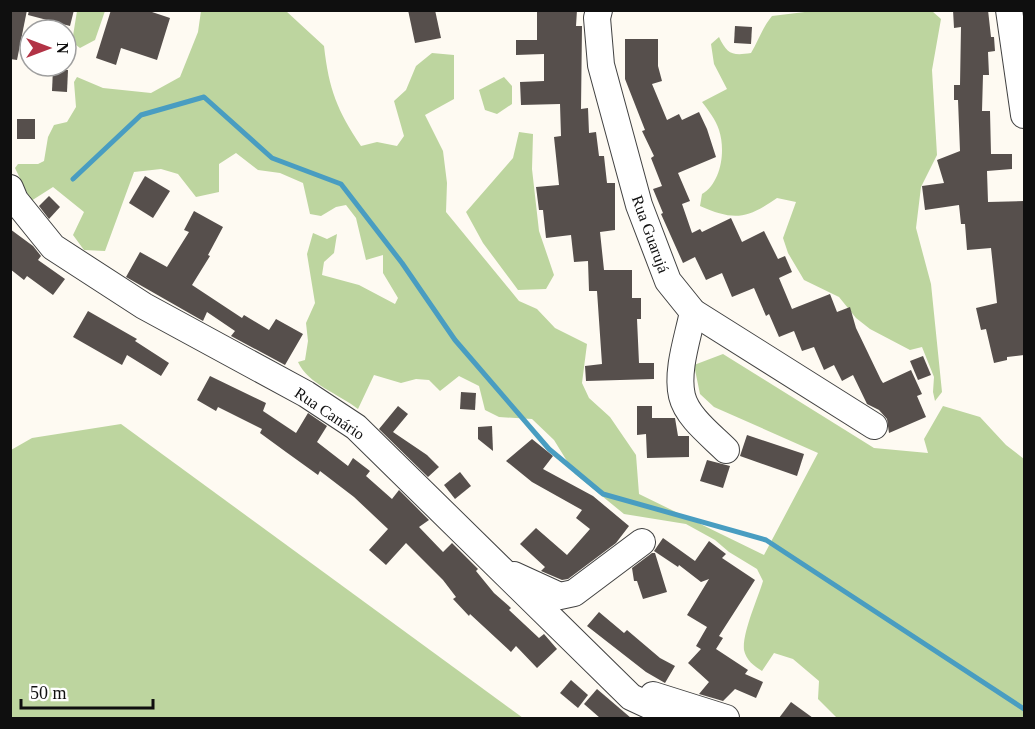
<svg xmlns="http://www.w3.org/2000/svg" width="1035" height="729" viewBox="0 0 1035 729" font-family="'Times New Roman',serif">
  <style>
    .forest { fill: #bdd59f }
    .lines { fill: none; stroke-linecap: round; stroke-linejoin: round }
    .stream { stroke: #499dc1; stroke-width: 5 }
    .building { fill: #564f4c }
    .minor-casing { stroke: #424242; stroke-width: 28 }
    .minor { stroke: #fff; stroke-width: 26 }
    .labels { text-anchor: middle; stroke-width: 6; stroke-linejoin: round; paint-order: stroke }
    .street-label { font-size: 16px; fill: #0f0f0f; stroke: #fff }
  </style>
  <rect width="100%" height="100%" fill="#fefaf2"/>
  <g class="forest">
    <path d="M821,10L932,11L941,19L932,70L937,155L921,187L916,228L931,284L942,392L935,401L933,392L934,377L922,347L910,350L870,329L856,318L839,297L804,280L788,253L783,238L796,202L777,198C747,219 734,221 700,206L702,194C721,183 726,151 719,130C716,120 708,110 702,102L727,89L714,64L711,44L719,37C727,54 732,56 751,53C759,40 762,28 772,16Z"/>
    <polygon points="77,11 105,11 95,40 80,48 72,42"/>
    <path d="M201,11H286L324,46C329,90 337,110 361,146L377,142L397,146L404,136L394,101L406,90L416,66L432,53L454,55V99L425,115L443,151L447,183L446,212L519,301L537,309L555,328L587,344L582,383L589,398L610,417L636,455L639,494L764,555L818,453L714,407L700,394L694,365L723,354L874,448L928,453L924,439L943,406L980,417L1006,445L1024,459V718H837L818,699L819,681L793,659L774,653L762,671C754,666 746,660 744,650C742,633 758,598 763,581L757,569L729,552L715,540L686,524L624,514L575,474L554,440L532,419L499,417L485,410L479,386L459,376L440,391L429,380L416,379L401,383L374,375L358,409C339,394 308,384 298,362L305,360L308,341L306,323L315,303L307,254L313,233L327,239L337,234L334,253L324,262L322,275L359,285L395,304L398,298L383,273V255L366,260L356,218L346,205L336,207L321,216L310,214L303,183L280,173L258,170L236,153L219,164V192L196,197L178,174L161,169L134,172L105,251L84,250L73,235L84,212L53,187L31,201L15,168L18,164H38L44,161L48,137L54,125L67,122L76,107L74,82L77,77L103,88L151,93L180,77L198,32Z"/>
    <polygon points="504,77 512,86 512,104 497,114 485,110 479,90"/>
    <polygon points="519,132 533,134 532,169 539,231 554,275 546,289 518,290 483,243 466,212 513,158"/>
    <polygon points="121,424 523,718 11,718 11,450 32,438"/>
  </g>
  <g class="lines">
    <polyline class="stream" points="73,179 141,115 204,97 272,158 341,184 402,263 455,340 549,449 603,494 766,540 1024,709"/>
  </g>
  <g class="building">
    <polygon points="10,10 27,10 17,60 10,59"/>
    <polygon points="29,10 74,10 70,26 28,15"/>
    <polygon points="111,10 146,10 170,18 157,60 121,48 116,65 96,58"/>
    <polygon points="408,10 435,10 441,38 415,43"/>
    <polygon points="537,10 577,10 576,26 582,26 581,109 588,108 589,133 596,132 599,156 604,156 607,183 615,183 615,230 600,232 604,270 632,270 632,298 641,298 641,319 637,319 639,363 654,363 654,379 586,381 585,366 602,364 597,291 589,291 588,261 574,262 571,235 546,238 543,210 539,210 536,187 559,185 554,137 561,136 560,104 521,105 520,82 544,81 544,54 516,55 516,40 537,40"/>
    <polygon points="953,10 988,10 991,37 994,37 995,51 988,52 989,75 983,75 982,111 990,111 991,154 1012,154 1012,169 987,171 988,202 1024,201 1024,355 1007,357 1007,360 994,363 986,329 981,330 976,308 997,303 991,248 967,250 965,224 961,224 959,205 925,210 922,186 944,183 937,160 960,151 958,100 954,100 954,85 960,85 961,27 954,28"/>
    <polygon points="735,26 752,27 751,44 734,43"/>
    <polygon points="625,39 658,39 658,66 662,81 652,84 667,120 679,114 682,120 699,112 707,129 716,157 678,173 690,201 682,204 692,233 700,229 702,232 731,218 742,242 764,231 778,259 785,256 792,272 779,278 792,309 830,294 837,312 850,307 856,328 881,380 883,383 911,370 922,394 917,396 926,417 889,433 887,419 879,410 867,404 853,375 842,381 834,365 824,370 814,347 802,351 794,331 779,337 769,314 766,316 754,288 732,297 722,273 706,280 695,257 683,263 661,214 663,213 653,189 662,186 651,158 654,156 642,131 645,130 625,79"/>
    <polygon points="53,69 68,70 67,92 52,91"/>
    <rect x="17" y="119" width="18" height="20"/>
    <polygon points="145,176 170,191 153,218 129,203"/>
    <polygon points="49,196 60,207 49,219 39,206"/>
    <polygon points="194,211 223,227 208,255 210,256 192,285 242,318 244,315 269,330 276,319 303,334 285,365 231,336 235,331 207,312 203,321 126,277 140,252 167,267 189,232 184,230"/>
    <polygon points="10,229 33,246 41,256 38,260 65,279 53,295 27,276 24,280 10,269"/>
    <polygon points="88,311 137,339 135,341 169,363 161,376 127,355 122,365 73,337"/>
    <polygon points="923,356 931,375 918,380 910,361"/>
    <polygon points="210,376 266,403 263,411 296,433 308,413 327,426 317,442 348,466 353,458 370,471 366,476 392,499 399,490 429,520 419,527 443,552 452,543 478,569 476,571 494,593 511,608 509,610 539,638 544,634 557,649 537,668 516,646 511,652 470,614 469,616 453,599 456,597 443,580 406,543 386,565 369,550 388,529 354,497 320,471 318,475 286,452 260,433 262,429 218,407 216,411 197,400"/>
    <polygon points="461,392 476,393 475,410 460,409"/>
    <polygon points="398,406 408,414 393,432 427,455 439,467 428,477 379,429"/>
    <polygon points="637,406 652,406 652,418 675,418 678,436 689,436 689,457 647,458 646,434 637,435"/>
    <polygon points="492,426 493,451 478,439 478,427"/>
    <polygon points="747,435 804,454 797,476 740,456"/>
    <polygon points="532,439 553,456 543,469 593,496 629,526 616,543 568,579 562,580 541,571 545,567 520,544 536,528 567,555 590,529 576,518 582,510 532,482 506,461"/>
    <polygon points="707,460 730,466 723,488 700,481"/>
    <polygon points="460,472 471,486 455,499 444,485"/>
    <polygon points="663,538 695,561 709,541 726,554 722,558 755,580 719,636 723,638 716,649 748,670 745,674 763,682 756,698 735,689 723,701 699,694 709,682 688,663 701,649 696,646 707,627 687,615 709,579 701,582 679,565 678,567 654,551"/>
    <polygon points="652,553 655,553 667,592 643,599 637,581 634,581 632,568"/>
    <polygon points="599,612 624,633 627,630 660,658 675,666 665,683 646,672 587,626"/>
    <polygon points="571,680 588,695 578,708 560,693"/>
    <polygon points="597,689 631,718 600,718 584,704"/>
    <polygon points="791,702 813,718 779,718"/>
  </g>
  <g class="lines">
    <defs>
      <g id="minor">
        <polyline points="599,10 597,18 601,65 639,205 668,281 693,312 874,426"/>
        <polyline points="1009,10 1024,115"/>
        <polyline points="10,188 15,200 53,247 144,306 306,394 356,427 631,697 676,718"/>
        <path d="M693,312C688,337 676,371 682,396C687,417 711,435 726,450"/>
        <polyline points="514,575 560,596 574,593 642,542"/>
        <polyline points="653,695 726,718"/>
      </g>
    </defs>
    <use href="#minor" class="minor-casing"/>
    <use href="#minor" class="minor"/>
  </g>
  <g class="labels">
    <g class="street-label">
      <text transform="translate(651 234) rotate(70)" y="6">Rua Guarujá</text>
      <text transform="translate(330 413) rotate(34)" y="6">Rua Canário</text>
    </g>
  </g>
  <rect width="1035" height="729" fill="none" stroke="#0f0f0f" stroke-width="24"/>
  <g transform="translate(48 48) rotate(90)"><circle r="28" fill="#ffffff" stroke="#9f9f9f" stroke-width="1.5"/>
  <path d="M0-4.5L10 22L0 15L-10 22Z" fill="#b23346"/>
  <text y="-9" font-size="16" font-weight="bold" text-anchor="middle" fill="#0f0f0f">N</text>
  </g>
  <path d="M21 699v9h132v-9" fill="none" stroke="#0f0f0f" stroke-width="3"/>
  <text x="30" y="699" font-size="18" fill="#0f0f0f" stroke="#ffffff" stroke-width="4.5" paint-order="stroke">50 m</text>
</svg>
